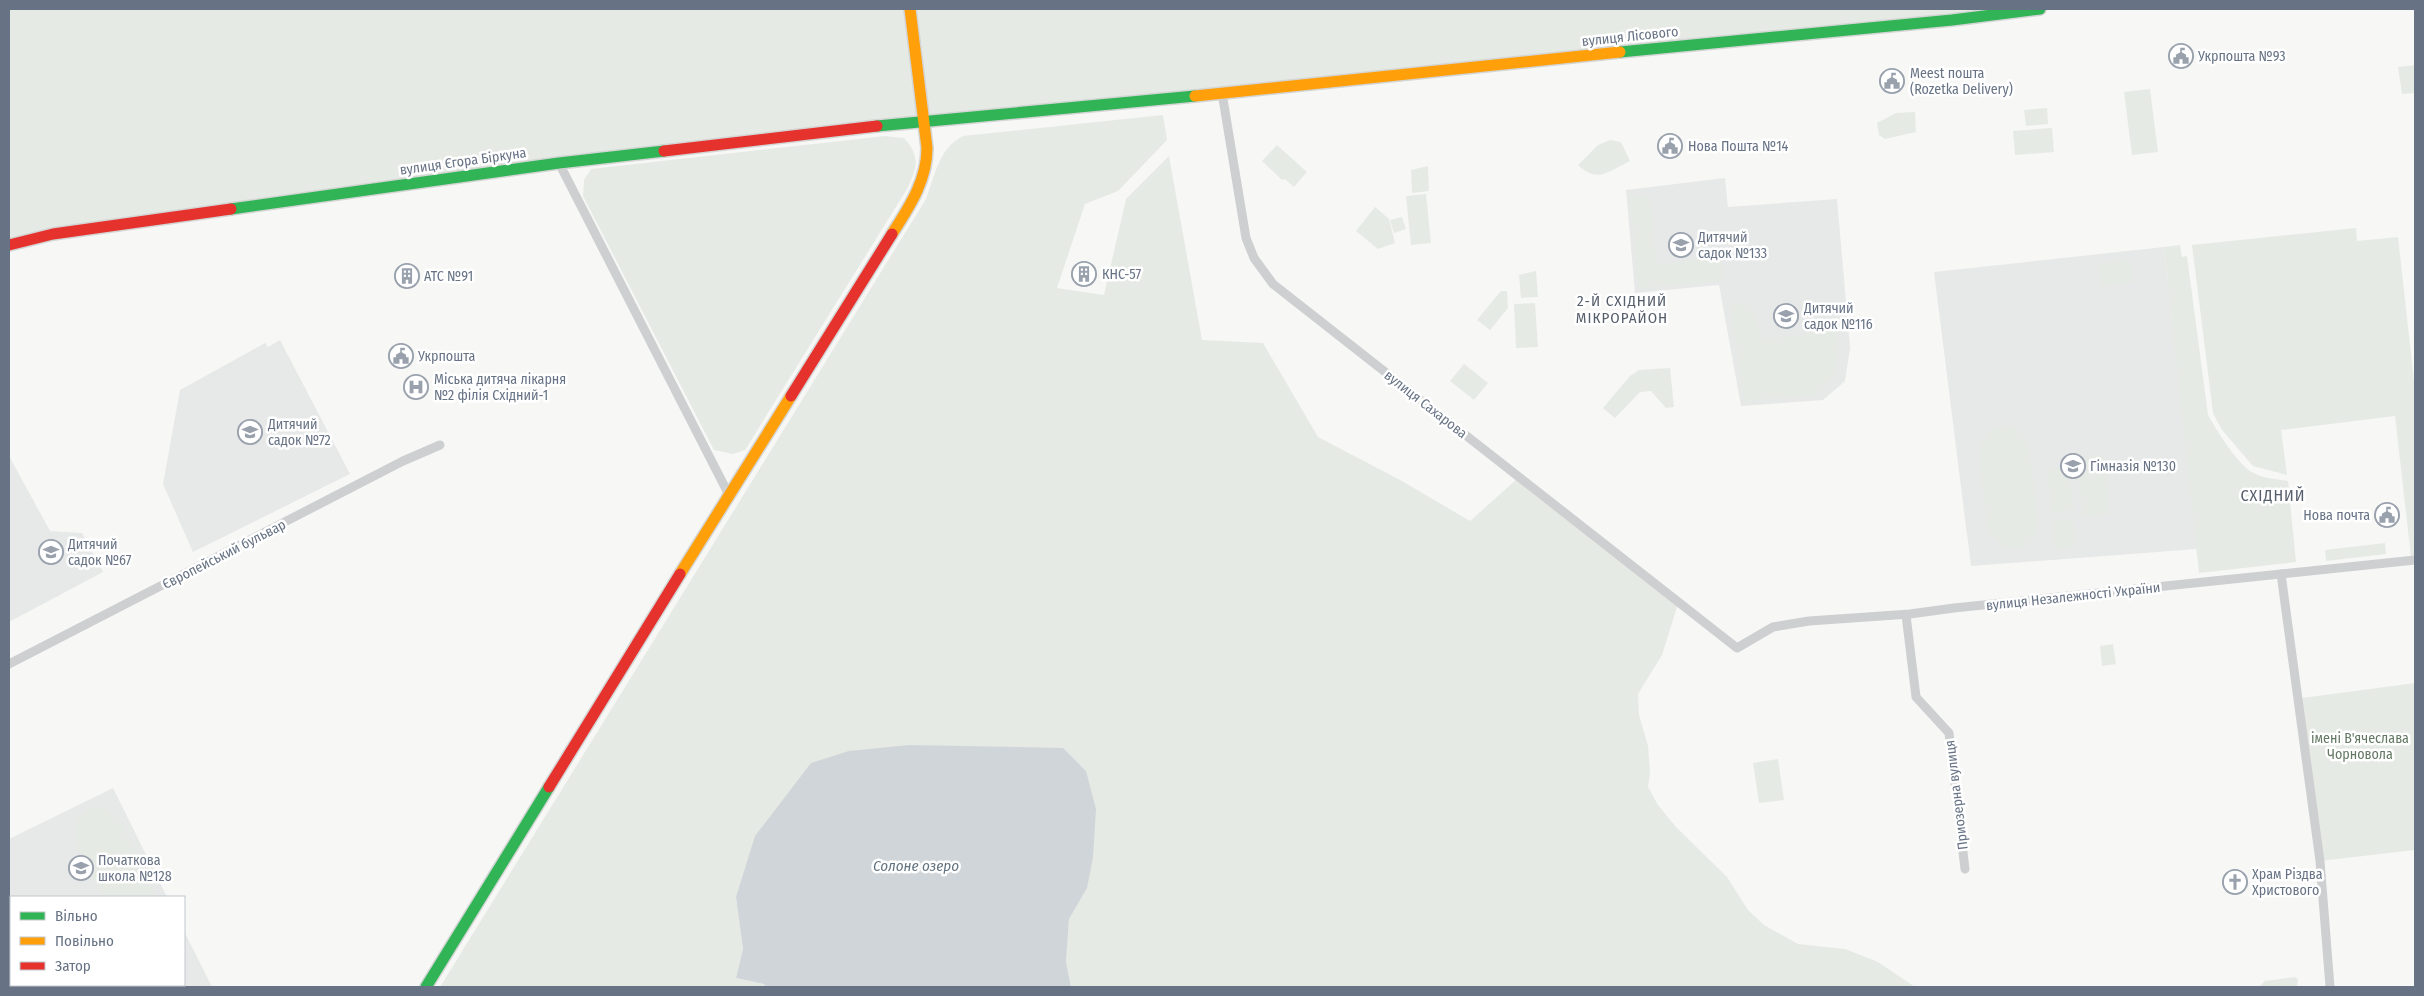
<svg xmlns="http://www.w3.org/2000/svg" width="2424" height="996" viewBox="0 0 2424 996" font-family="'Fira Sans Condensed',sans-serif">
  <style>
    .built { fill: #e7e8e8 }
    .green { fill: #e6eae4 }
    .water { fill: #d0d5d9 }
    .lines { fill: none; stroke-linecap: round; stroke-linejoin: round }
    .fast-casing { stroke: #d4d5d5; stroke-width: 14 }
    .slow-casing { stroke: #d4d5d5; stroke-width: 14 }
    .jam-casing { stroke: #d4d5d5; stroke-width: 14 }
    .street { stroke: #cecfd1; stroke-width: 9 }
    .fast { stroke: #30b455; stroke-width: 11 }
    .slow { stroke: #ff9f0a; stroke-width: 11 }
    .jam { stroke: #e5322d; stroke-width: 11 }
    .labels { text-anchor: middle; stroke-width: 5; stroke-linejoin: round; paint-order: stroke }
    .street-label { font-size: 14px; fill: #677385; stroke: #fff }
    .poi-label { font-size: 14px; fill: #677385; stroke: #fff; text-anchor: start }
    .park-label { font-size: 14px; fill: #637862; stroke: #fff }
    .neighbourhood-label { font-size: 15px; letter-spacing: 1px; fill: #555e6b; stroke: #fff }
    .water-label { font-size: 15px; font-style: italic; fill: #637481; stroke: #fff }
    .quarter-label { font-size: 16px; letter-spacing: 1px; fill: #555e6b; stroke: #fff }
  </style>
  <rect width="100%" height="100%" fill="#f7f7f6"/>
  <g class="built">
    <polygon points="1725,178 1728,207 1837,199 1850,348 1845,381 1823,400 1741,406 1719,285 1635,293 1626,190"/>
    <polygon points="2164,247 2197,549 1971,566 1934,272"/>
    <polygon points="280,340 350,474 193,552 163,484 180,390 265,343 268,347"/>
    <polygon points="9,456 50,531 82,533 103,572 9,622"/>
    <polygon points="113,788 167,897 11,897 11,985 184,985 184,931 212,987 9,987 9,839"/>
  </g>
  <g class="green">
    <polygon points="9,9 2040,9 559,163 9,245"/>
    <polygon points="2415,65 2415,93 2402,94 2398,67"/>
    <polygon points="2150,89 2158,152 2132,155 2124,92"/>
    <polygon points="2047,108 2048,124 2026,126 2024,110"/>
    <polygon points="1915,112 1916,132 1885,139 1879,135 1877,123 1896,113"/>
    <path d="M1163,115L1167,140L1118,191L1085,204L1057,288L1104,295L1126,199L1169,156L1202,340L1263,343L1318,437L1402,481L1470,521L1518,478L1678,604L1662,655L1638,694L1639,715L1648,746L1650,773L1648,787L1658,805L1676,827L1727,877L1748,910L1764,925L1798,944L1845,949L1878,962L1915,987H1071L1066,962L1069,918L1087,888L736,897L743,949L736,978L764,984L766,987H440L926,199C935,175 939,148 963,136Z"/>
    <polygon points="2052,128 2054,152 2015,155 2013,131"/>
    <path d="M885,136L904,138C921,157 917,168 907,189L745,450L733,454L714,450L583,196L584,180L591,169Z"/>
    <path d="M1610,140L1621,142L1630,161C1609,171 1598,184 1578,165L1598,145Z"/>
    <polygon points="1277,145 1307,172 1294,187 1285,179 1282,180 1262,161"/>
    <polygon points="1428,166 1429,191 1412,193 1411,170"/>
    <polygon points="1426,194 1431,243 1411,245 1406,196"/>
    <polygon points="1650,196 1657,264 1721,258 1723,281 1638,288 1630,197"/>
    <polygon points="1375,207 1389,219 1395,243 1378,249 1356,231"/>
    <polygon points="1402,217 1406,229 1394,233 1390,220"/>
    <polygon points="2356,228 2357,241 2398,237 2415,390 2415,556 2411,557 2395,416 2281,430 2287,475 2253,466 2222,430 2213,413 2192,245"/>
    <path d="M2180,245L2182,257L2187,256L2208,415C2217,431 2235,460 2250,471C2261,478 2275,479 2288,481L2296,562L2199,573L2164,247Z"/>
    <polygon points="2130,260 2133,282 2101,286 2098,264"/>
    <polygon points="1536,271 1538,297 1521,298 1519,275"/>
    <polygon points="1501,291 1507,291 1508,308 1490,330 1477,320"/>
    <polygon points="1535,303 1538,347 1516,348 1514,304"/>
    <polygon points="1749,303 1764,339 1837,330 1838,348 1834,375 1818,395 1745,401 1730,305"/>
    <polygon points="1464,364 1488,383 1474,400 1450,381"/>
    <polygon points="1670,368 1674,407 1666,408 1651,391 1640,392 1615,418 1603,408 1630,376 1639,370"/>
    <path d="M2001,425C2010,425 2019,428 2024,436C2030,443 2039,520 2037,530C2028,561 1993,550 1986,523L1979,446L1988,432Z"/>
    <polygon points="2104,455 2109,514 2082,516 2077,457"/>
    <polygon points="2069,468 2074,510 2052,513 2047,471"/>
    <polygon points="2073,519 2075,547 2055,549 2053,520"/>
    <polygon points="2385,543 2386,554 2326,561 2325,550"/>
    <polygon points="2113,644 2116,664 2102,666 2100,646"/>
    <polygon points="2415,683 2415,850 2320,861 2302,698"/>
    <polygon points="1778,759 1784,800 1759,803 1753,763"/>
    <path d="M91,808H104L119,819L157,897H104C92,873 55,825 91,808Z"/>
    <polygon points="2295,977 2298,979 2297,987 2259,987 2265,981"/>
  </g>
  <polygon class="water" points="909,745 1063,748 1086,771 1096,809 1093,857 1087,888 1069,919 1066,962 1071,987 766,987 764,984 736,978 743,949 736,897 755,836 811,763 849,751"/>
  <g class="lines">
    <defs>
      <g id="fast">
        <polyline points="1620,52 1952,20 2040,9"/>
        <polyline points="877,126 1195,96"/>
        <polyline points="231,209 559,163 664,151"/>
        <polyline points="426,987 549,787"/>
      </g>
      <g id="slow">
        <polyline points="1195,96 1620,52"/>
        <path d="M892,234C909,207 927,181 927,148L910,9"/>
        <polyline points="680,574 791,396"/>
      </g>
      <g id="jam">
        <polyline points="664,151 877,126"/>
        <polyline points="9,245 53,234 231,209"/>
        <polyline points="791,396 892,234"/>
        <polyline points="549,787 680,574"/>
      </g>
    </defs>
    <use href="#fast" class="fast-casing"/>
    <use href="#slow" class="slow-casing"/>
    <use href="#jam" class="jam-casing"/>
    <g class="street">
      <polyline points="1222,93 1246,238 1254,258 1273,284 1737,648 1773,627 1809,621 1910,614 1954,608 2415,560"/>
      <polyline points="559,163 729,495"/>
      <polyline points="2281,574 2320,861 2330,987"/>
      <polyline points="1906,615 1916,697 1949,733 1965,869"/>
      <polyline points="9,664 403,461 440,445"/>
    </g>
    <use href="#fast" class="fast"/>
    <use href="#slow" class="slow"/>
    <use href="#jam" class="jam"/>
  </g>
  <defs>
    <symbol id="civic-ring" viewBox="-11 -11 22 22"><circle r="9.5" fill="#fff" stroke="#99a1ad" stroke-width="1.5"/><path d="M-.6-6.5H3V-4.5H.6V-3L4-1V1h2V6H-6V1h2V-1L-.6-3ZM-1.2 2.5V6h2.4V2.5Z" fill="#99a1ad"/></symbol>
    <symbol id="school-ring" viewBox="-11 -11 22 22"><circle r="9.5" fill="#fff" stroke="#99a1ad" stroke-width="1.5"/><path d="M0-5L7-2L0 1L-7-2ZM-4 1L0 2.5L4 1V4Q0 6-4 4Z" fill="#99a1ad"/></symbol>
    <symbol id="building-ring" viewBox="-11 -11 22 22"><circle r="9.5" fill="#fff" stroke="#99a1ad" stroke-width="1.5"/><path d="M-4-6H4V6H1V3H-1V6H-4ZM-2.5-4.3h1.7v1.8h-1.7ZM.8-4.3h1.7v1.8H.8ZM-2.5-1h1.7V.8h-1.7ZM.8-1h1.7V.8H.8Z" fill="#99a1ad"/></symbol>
    <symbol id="hospital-ring" viewBox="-11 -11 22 22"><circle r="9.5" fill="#fff" stroke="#99a1ad" stroke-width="1.5"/><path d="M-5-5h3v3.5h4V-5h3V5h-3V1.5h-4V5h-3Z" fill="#99a1ad"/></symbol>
    <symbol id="church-ring" viewBox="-11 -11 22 22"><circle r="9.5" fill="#fff" stroke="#99a1ad" stroke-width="1.5"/><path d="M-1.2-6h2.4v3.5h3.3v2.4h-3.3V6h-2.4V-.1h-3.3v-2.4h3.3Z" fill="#99a1ad"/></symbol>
  </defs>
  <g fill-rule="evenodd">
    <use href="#civic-ring" x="2167" y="42" width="28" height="28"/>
    <use href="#civic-ring" x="1878" y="67" width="28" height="28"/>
    <use href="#civic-ring" x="1656" y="132" width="28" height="28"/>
    <use href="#school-ring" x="1667" y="231" width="28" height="28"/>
    <use href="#building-ring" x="1070" y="260" width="28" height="28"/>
    <use href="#building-ring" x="393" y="262" width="28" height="28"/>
    <use href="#school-ring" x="1772" y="302" width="28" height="28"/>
    <use href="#civic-ring" x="387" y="342" width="28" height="28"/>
    <use href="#hospital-ring" x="402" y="373" width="28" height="28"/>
    <use href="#school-ring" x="236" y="418" width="28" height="28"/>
    <use href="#school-ring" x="2059" y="452" width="28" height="28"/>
    <use href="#civic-ring" x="2373" y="501" width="28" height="28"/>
    <use href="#school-ring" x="37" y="538" width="28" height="28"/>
    <use href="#school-ring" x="67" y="854" width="28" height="28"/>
    <use href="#church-ring" x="2221" y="868" width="28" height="28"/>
  </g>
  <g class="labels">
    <g class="street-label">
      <text transform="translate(1630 36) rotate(-6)" y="5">вулиця Лісового</text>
      <text transform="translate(463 161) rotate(-8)" y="5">вулиця Єгора Біркуна</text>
      <text transform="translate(1426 404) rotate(38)" y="5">вулиця Сахарова</text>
      <text transform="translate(224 554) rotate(-27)" y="5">Європейський бульвар</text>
      <text transform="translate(2073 596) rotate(-6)" y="5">вулиця Незалежності України</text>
      <text transform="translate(1956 795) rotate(-97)" y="5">Приозерна вулиця</text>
    </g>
    <g class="poi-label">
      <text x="2198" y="61">Укрпошта №93</text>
      <text x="1910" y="78">Meest пошта<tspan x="1910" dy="16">(Rozetka Delivery)</tspan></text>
      <text x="1688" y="151">Нова Пошта №14</text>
      <text x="1698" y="242">Дитячий<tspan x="1698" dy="16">садок №133</tspan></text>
      <text x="1102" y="279">КНС-57</text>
      <text x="424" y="281">АТС №91</text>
      <text x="1804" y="313">Дитячий<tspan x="1804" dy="16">садок №116</tspan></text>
      <text x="418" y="361">Укрпошта</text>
      <text x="434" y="384">Міська дитяча лікарня<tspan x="434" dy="16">№2 філія Східний-1</tspan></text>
      <text x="268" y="429">Дитячий<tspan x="268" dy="16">садок №72</tspan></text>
      <text x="2090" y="471">Гімназія №130</text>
      <text x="2370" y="520" text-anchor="end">Нова почта</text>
      <text x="68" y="549">Дитячий<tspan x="68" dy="16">садок №67</tspan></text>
      <text x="98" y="865">Початкова<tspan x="98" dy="16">школа №128</tspan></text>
      <text x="2252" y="879">Храм Різдва<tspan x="2252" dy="16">Христового</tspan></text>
    </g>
    <g class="park-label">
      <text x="2360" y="743">імені В'ячеслава<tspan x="2360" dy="16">Чорновола</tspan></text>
    </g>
    <g class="neighbourhood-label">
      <text x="1622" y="306">2-Й СХІДНИЙ<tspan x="1622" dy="17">МІКРОРАЙОН</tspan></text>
    </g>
    <g class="water-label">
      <text x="916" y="871">Солоне озеро</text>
    </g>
    <g class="quarter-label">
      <text x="2273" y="501">СХІДНИЙ</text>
    </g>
  </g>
  <rect width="2424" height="996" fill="none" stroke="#677385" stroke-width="20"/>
  <rect x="10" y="896" width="175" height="90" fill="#ffffff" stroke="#c2c7ce"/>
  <rect x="20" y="912" width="25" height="8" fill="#30b455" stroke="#c2c7ce"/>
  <text x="55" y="921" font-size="15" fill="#677385">Вільно</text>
  <rect x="20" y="937" width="25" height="8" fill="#ff9f0a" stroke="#c2c7ce"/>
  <text x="55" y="946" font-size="15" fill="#677385">Повільно</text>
  <rect x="20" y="962" width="25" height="8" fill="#e5322d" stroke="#c2c7ce"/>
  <text x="55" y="971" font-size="15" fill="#677385">Затор</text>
</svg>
